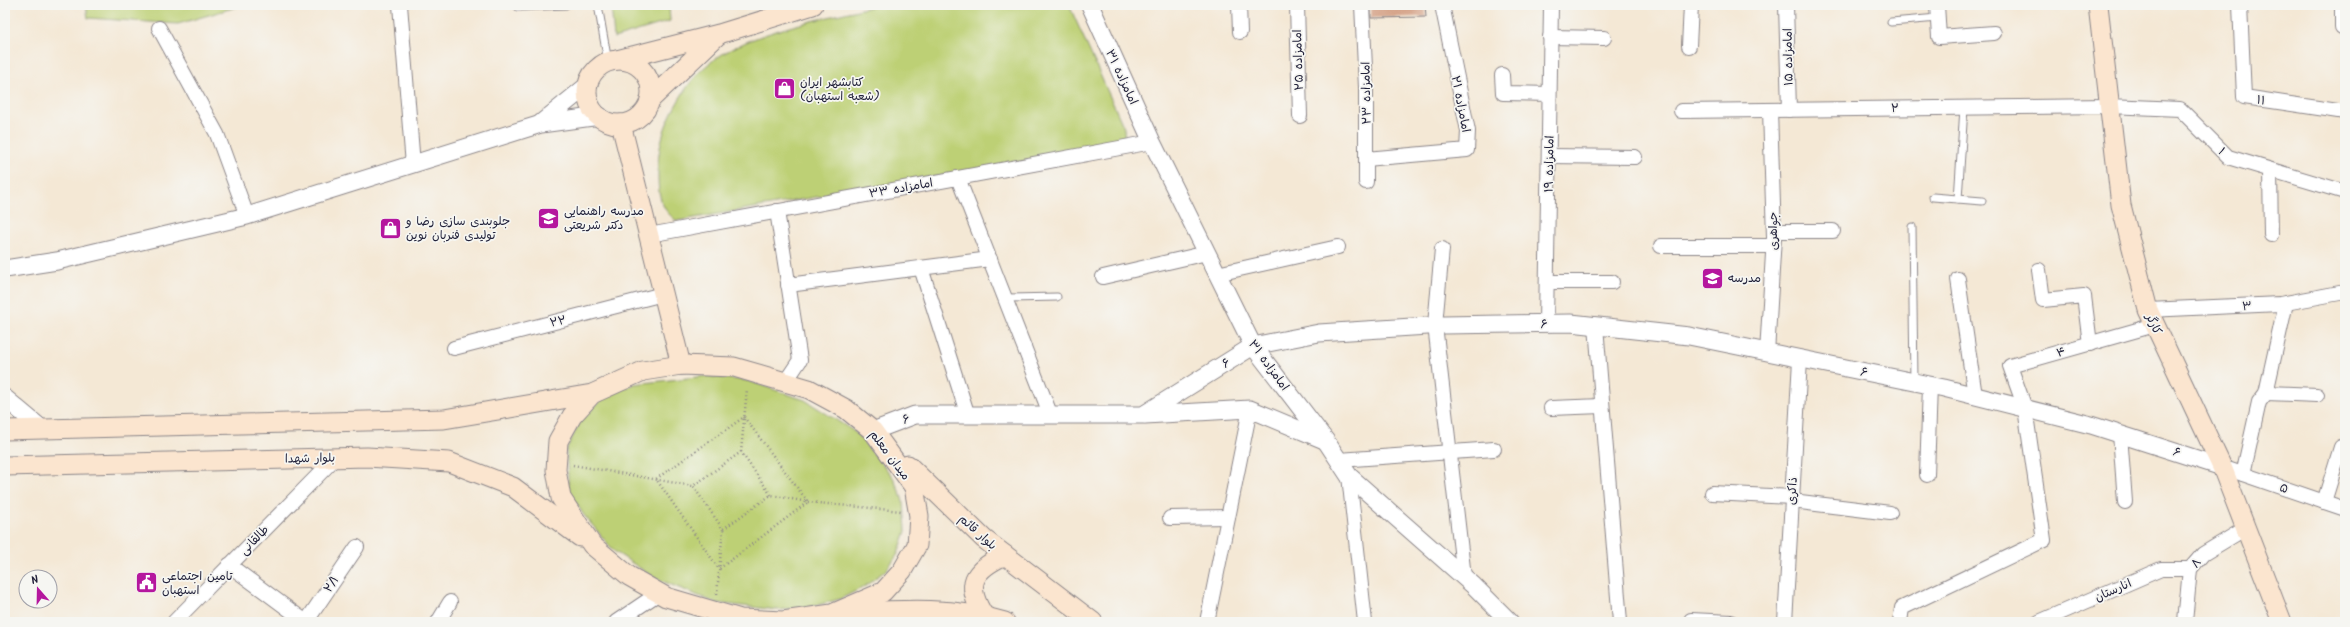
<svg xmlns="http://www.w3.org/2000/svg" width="2350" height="627" viewBox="0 0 2350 627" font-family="Kalam,'Playpen Sans Arabic',sans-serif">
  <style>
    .green { fill: #bdd074; stroke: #707958 }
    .building { fill: #d4a085 }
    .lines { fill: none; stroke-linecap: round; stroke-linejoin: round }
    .service-casing { stroke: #8b8588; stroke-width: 9 }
    .minor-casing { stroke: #8b8588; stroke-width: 16 }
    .tertiary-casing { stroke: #8b8588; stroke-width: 19 }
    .secondary-casing { stroke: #8b8588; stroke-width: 21 }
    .path { stroke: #8b8588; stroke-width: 2.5; stroke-dasharray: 1 3; stroke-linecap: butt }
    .service { stroke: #fff; stroke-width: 7 }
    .minor { stroke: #fff; stroke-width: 14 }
    .tertiary { stroke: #fff; stroke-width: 17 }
    .secondary { stroke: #fbe5cf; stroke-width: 19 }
    .labels { text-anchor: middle; stroke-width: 3.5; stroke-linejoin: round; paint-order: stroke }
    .street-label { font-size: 12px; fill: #22223b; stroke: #f6f6f2 }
    .poi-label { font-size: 12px; fill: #22223b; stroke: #f6f6f2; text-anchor: start }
  </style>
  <rect width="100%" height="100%" fill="#f6f6f2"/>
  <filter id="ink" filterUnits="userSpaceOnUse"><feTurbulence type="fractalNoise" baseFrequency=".025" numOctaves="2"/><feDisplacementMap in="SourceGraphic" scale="8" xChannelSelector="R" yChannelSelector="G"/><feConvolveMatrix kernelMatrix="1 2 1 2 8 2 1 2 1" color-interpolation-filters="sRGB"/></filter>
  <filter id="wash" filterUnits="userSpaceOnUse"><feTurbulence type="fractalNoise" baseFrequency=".012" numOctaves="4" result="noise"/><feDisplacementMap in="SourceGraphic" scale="16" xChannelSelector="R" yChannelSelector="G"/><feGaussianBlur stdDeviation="0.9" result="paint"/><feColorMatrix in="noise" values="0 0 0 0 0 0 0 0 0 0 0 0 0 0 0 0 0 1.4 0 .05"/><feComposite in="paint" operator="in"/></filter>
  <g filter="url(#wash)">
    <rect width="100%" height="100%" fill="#f4e8d5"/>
    <g class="green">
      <polygon points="86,5 243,5 178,24 88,18"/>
      <polygon points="611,5 669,5 670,21 614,38"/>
      <path d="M877,5H1069L1124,128L1125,144L677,221C657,207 658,188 658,165C659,144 665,124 675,107C683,92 693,77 706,66C746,31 826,19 877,5Z"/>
      <polygon points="706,376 748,381 805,400 855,432 893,477 904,503 906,531 898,554 886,570 864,587 840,599 810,607 778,610 716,603 655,578 614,551 583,514 569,491 566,450 580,422 602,399 634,384"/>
    </g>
    <g id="blocks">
      <polygon class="building" points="1371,5 1425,5 1426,17 1371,18"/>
    </g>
  </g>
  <g filter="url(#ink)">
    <use href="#blocks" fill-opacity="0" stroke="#8b8588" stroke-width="1"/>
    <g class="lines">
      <defs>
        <g id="service">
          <polyline points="598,5 608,62"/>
          <polyline points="518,7 566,5"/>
          <polyline points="1891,22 1938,18"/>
          <polyline points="1933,197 1982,201"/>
          <polyline points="1958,199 1964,108"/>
          <polyline points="1912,227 1914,381"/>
          <polyline points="1005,298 1057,297"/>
        </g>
        <g id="minor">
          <polyline points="400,5 413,165"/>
          <polyline points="1239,5 1240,32"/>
          <polyline points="1297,5 1300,116"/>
          <polyline points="1362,5 1366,88 1366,182"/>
          <polyline points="1786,5 1789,110"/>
          <polyline points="1937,5 1939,37 1994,33"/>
          <polyline points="2240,5 2244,97 2345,112"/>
          <polyline points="2342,27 2342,5"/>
          <polyline points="159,28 217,134 247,216"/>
          <polyline points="1550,37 1604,38"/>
          <polyline points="1689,46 1691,5"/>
          <polyline points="1502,75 1503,93 1549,94"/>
          <polyline points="1681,111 2109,106 2180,109 2228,157 2345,192"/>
          <polyline points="1549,156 1635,157"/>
          <polyline points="1366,159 1467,150 1468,131 1442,5"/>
          <polyline points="2270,170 2271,235"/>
          <polyline points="958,178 1051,416"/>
          <polyline points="777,211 800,360 786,381"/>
          <polyline points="1774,231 1833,231"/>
          <polyline points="649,235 1152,142"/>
          <polyline points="1661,246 1773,246"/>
          <polyline points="1442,249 1435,325 1464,577"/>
          <polyline points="921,268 968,416"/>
          <polyline points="2039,270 2043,300 2084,296 2090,344"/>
          <polyline points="1217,274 1338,247"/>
          <polyline points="1103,277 1207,253"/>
          <polyline points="1958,279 1975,396"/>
          <polyline points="1547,282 1612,282"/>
          <polyline points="788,285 990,259"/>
          <polyline points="2148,310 2280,304 2345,292"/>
          <polyline points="1546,324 1551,5"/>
          <polyline points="1596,326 1620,622"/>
          <polyline points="454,348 663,294"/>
          <polyline points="1767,353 1774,237 1770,110"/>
          <polyline points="2266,393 2317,395"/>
          <polyline points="1551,408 1602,406"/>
          <polyline points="2120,434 2125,502"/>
          <polyline points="1339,460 1494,449"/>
          <polyline points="2222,467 2345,509"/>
          <polyline points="2243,474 2259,402 2266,393 2286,303"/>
          <polyline points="1927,475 1930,385"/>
          <polyline points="1349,476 1365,622"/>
          <polyline points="1712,493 1792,497"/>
          <polyline points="1792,501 1890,513"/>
          <polyline points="2324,502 2341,447"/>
          <polyline points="1170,518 1228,517"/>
          <polyline points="229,565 306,622"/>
          <polyline points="1691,620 1731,622"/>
          <polyline points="174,622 335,458"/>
          <polyline points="306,622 357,547"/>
          <polyline points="438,622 450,602"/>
          <polyline points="616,622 659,593"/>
          <polyline points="1207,622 1250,409"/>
          <polyline points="1785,622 1800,360"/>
          <polyline points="1900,622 1902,608 2044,540 2025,408 2010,366 2155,325"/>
          <polyline points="2039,622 2161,569 2190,569"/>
          <polyline points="2185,622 2190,569 2203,554 2246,528"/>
        </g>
        <g id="tertiary">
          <polyline points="1090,5 1152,142 1253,346 1326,441 1349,476 1474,586 1510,622"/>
          <polyline points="541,123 589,84"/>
          <polyline points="5,269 57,261 247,216 541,124 600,116"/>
          <polyline points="5,398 42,429"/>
          <polyline points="1145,415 1250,409 1324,440"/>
          <polyline points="873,431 915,415 1143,415 1253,346 1319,333 1443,325 1571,323 1689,336 1944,388 2091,425 2222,467"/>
        </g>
        <g id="secondary">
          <polyline points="2098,5 2121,205 2148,310 2222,467 2282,622"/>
          <polyline points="617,60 719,34 813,5"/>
          <circle cx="619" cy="92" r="32"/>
          <polyline points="650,100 718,35"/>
          <polyline points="621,124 681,365"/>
          <polyline points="5,430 444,419 592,394 643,371 681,365 734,367 809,389 846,409 873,431 914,487 919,516 917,545 902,571 883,592 832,614 783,621 741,619 666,597 629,576 592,545 561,498 556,470 558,441 572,416 592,394"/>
          <polyline points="908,465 984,539 1093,622"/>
          <polyline points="5,466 367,457 449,462 513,487 580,537"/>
          <path d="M845,613C899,610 953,606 1005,622"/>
          <path d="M984,616C964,584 973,570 1005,555"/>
        </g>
      </defs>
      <use href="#service" class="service-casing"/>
      <use href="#minor" class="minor-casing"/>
      <use href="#tertiary" class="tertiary-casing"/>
      <use href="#secondary" class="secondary-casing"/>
      <g class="path">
        <polygon points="744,417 808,502 719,569 656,479"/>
        <polyline points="741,452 747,389"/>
        <polyline points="573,465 693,486"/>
        <polyline points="771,495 741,452 693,486 723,529 771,495 808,502 901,511"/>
        <polyline points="717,594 723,529"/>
      </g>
      <use href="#service" class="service"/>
      <use href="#minor" class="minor"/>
      <use href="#tertiary" class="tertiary"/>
      <use href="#secondary" class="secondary"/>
    </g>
  </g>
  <defs>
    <symbol id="shop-square" viewBox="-11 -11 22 22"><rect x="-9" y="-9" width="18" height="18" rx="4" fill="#b5179e" stroke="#f6f6f2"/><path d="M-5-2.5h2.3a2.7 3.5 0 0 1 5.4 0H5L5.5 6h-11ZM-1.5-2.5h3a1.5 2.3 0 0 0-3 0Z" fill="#fff"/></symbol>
    <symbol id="school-square" viewBox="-11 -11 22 22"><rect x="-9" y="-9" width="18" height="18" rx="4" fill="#b5179e" stroke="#f6f6f2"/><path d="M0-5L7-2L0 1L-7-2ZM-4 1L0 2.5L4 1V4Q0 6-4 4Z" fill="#fff"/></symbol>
    <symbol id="civic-square" viewBox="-11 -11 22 22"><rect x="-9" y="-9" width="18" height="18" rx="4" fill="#b5179e" stroke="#f6f6f2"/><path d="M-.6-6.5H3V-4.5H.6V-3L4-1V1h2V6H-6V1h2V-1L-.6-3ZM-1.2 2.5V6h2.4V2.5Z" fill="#fff"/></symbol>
  </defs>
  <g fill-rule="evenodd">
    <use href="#shop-square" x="772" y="76" width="25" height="25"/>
    <use href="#school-square" x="536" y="206" width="25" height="25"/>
    <use href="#shop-square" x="378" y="216" width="25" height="25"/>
    <use href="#school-square" x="1700" y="266" width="25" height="25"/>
    <use href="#civic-square" x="134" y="570" width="25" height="25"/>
  </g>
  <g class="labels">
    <g class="street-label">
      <text transform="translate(1788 57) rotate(-91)" y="4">امامزاده ۱۵</text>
      <text transform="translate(1298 60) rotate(-92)" y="4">امامزاده ۲۵</text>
      <text transform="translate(1122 77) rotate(65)" y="4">امامزاده ۳۱</text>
      <text transform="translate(1366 93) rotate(-91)" y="4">امامزاده ۲۳</text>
      <text transform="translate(2261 100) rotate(8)" y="4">۱۱</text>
      <text transform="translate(1461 104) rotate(79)" y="4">امامزاده ۲۱</text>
      <text transform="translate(1895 108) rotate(-1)" y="4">۲</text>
      <text transform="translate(2222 151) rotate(46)" y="4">۱</text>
      <text transform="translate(1549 164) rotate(-89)" y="4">امامزاده ۱۹</text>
      <text transform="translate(901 188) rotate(-10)" y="4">امامزاده ۳۳</text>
      <text transform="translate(1773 231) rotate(-90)" y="4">جواهری</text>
      <text transform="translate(2247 306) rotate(-3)" y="4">۳</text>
      <text transform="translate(558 321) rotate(-14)" y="4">۲۲</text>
      <text transform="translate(1544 324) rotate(-1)" y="4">۶</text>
      <text transform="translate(2154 324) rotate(65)" y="4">کارگر</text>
      <text transform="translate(2061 352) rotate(-16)" y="4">۴</text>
      <text transform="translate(1226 363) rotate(-32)" y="4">۶</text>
      <text transform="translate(1269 365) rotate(54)" y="4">امامزاده ۳۱</text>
      <text transform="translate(1864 372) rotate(11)" y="4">۶</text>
      <text transform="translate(906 419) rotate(-20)" y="4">۶</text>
      <text transform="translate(2177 452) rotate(18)" y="4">۶</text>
      <text transform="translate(890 455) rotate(53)" y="4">میدان معلم</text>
      <text transform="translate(310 458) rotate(-1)" y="4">بلوار شهدا</text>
      <text transform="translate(2284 488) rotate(19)" y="4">۵</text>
      <text transform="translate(1792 491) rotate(-87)" y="4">ذاکری</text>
      <text transform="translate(978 532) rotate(42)" y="4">بلوار قائم</text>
      <text transform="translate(254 540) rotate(-46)" y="4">طالقانی</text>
      <text transform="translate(2196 563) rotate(-52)" y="4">۸</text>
      <text transform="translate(331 584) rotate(-56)" y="4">۲/۱</text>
      <text transform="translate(2113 590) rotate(-24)" y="4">انارستان</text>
    </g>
    <g class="poi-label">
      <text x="800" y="86">کتابشهر ایران<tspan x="800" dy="14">(شعبه استهبان)</tspan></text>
      <text x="564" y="215">مدرسه راهنمایی<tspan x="564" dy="14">دکتر شریعتی</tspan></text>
      <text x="406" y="225">جلوبندی سازی رضا و<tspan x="406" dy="14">تولیدی فنربان نوین</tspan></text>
      <text x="1728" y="282">مدرسه</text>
      <text x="162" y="580">تامین اجتماعی<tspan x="162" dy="14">استهبان</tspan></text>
    </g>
  </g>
  <rect width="2350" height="627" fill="none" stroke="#f6f6f2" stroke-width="20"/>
  <g transform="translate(38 589) rotate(340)"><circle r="19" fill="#f6f6f2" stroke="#a1a1a9"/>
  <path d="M0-3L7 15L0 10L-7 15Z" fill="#b5179e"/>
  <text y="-6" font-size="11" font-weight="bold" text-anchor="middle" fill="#22223b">N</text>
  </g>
</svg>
